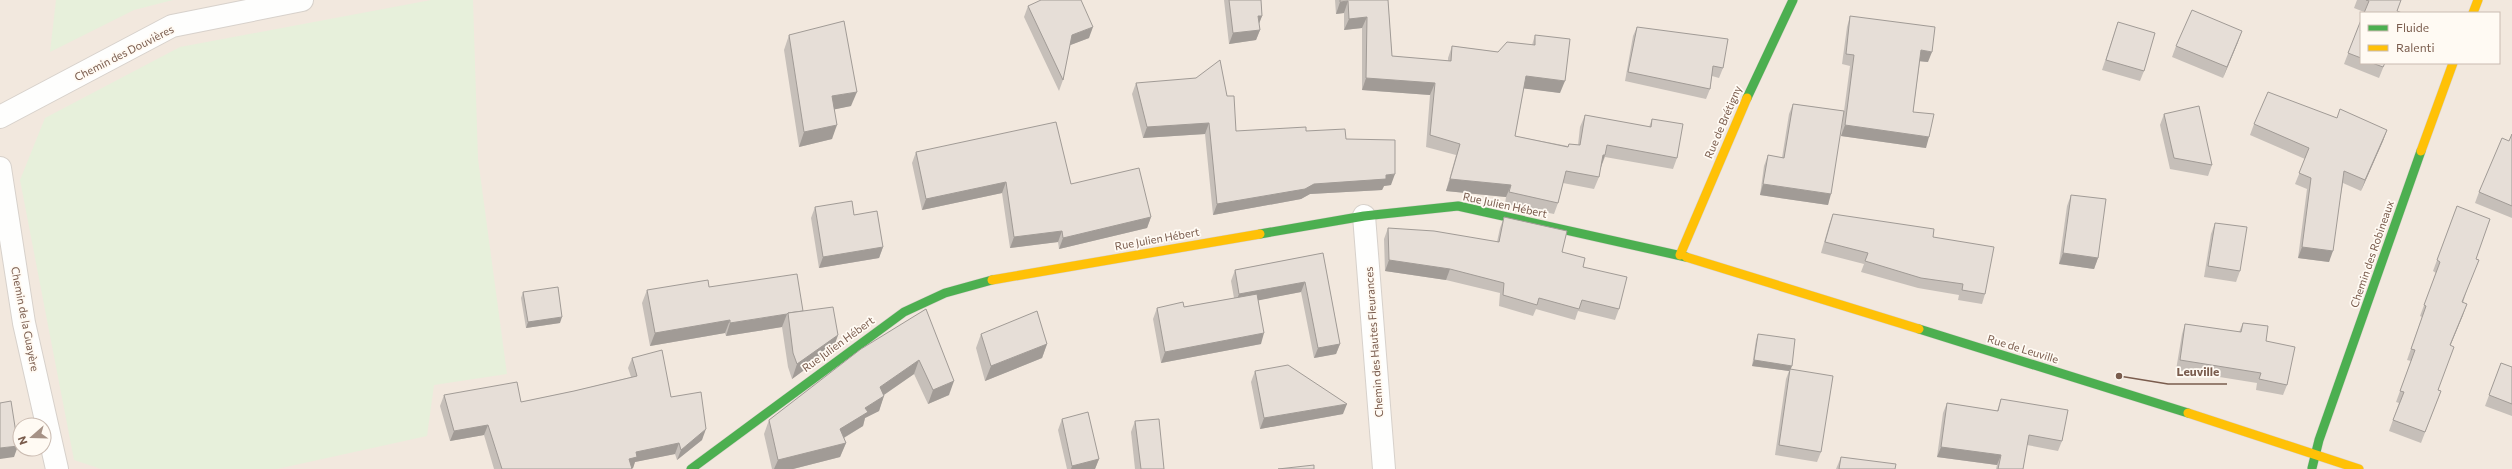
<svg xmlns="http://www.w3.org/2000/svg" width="2512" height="469" viewBox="0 0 2512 469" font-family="Commissioner,sans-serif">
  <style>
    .residential { fill: #f2e8de; fill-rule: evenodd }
    .green { fill: #e7f0db }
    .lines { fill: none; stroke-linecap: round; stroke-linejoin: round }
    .street-casing { stroke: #d7d1cb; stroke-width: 24 }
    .fast-casing { stroke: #d9d2cb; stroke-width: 10 }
    .slow-casing { stroke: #d9d2cb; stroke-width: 10 }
    .street { stroke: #fefefd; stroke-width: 22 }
    .fast { stroke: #4caf50; stroke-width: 9 }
    .slow { stroke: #ffc107; stroke-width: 9 }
    .wall { fill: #c6bfb9 }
    .shaded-wall { fill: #a19b96 }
    .building { fill: #e6ded7; stroke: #a19b96 }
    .labels { text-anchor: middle; stroke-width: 3.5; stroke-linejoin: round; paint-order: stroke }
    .street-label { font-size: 11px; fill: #7a5c4d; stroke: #fffaf3 }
    .leader { fill: none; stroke: #7a5c4d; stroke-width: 1.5 }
    .callout-dot { fill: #7a5c4d; stroke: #fffaf3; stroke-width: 1.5 }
    .callout-label { font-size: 12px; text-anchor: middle; font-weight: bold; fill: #7a5c4d; stroke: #fffaf3; stroke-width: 3.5; stroke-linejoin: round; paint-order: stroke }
  </style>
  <rect width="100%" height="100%" fill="#f9f5f0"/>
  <path class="residential" d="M0,0H2512V469H0ZM2361,13H2499V63H2361ZM20,425H44V449H20Z"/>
  <g class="green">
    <polygon points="56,0 173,0 134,10 50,52"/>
    <polygon points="431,0 473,0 478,159 507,374 434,385 427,436 277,469 101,469 74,460 20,180 45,118 180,47"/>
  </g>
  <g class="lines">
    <defs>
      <g id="street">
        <polyline points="0,117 172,26 302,0"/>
        <polyline points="0,168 24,323 57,469"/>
        <polyline points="1364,216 1384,469"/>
      </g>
      <g id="fast">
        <polyline points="1747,98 1793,0"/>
        <polyline points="1260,234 1364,216 1458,206 1686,257"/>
        <polyline points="1919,329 2188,413"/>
        <polyline points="2312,468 2319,440 2421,151"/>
        <polyline points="691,469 904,312 945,293 992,280"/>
      </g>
      <g id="slow">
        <polyline points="2473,13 2478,0"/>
        <polyline points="2421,151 2453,63"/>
        <polyline points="1680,255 1747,98"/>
        <polyline points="1686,257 1919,329"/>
        <polyline points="992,280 1260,234"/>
        <polyline points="2188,413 2359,469"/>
      </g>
    </defs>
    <use href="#street" class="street-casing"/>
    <use href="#fast" class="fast-casing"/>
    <use href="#slow" class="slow-casing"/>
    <use href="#street" class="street"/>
    <use href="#fast" class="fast"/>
    <use href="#slow" class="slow"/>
  </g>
  <g class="wall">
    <polygon points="1224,0 1261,0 1262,16 1259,24 1260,30 1256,40 1229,44"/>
    <polygon points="1335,0 1388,0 1392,56 1448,61 1448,58 1452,46 1498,52 1532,45 1535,35 1560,93 1524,88 1515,136 1568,146 1569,144 1578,145 1580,127 1585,115 1649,127 1652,119 1677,158 1673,169 1605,157 1601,167 1600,167 1599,177 1594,189 1563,183 1558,203 1554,214 1505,204 1506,197 1446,191 1456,155 1426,147 1430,95 1362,90 1362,28 1344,30 1344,13 1336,14"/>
    <polygon points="2357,0 2401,0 2364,12 2354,8"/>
    <polygon points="1028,6 1089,38 1070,45 1063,80 1059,91 1024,17"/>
    <polygon points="1850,16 1928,62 1920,61 1913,112 1926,148 1841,136 1843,116 1828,205 1760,195 1764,166 1768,155 1782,158 1789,114 1793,104 1844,111 1850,66 1842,64 1847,27"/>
    <polygon points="2361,20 2361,63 2385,63 2379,78 2344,64"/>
    <polygon points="2118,22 2144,71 2140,81 2102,70"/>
    <polygon points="1637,27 1723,68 1719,78 1712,76 1710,89 1706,99 1625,81 1633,36"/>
    <polygon points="789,35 851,106 835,109 832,139 799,147 784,50"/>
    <polygon points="2238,42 2223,78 2172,57 2176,46"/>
    <polygon points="1136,83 1227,96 1236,131 1306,131 1346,139 1391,185 1384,186 1382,190 1310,194 1301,199 1213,215 1205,134 1143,138 1132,94"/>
    <polygon points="2164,114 2212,165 2208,176 2170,169 2160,125"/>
    <polygon points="2337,118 2387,130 2383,141 2361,191 2343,183 2329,262 2298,258 2307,189 2295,184 2305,159 2250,135 2254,124"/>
    <polygon points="2512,134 2512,218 2475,203 2479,192 2509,141"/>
    <polygon points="916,152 1071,184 1151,217 1147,228 1059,249 1058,242 1010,248 1002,193 922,210 912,163"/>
    <polygon points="2071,195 2098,258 2094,269 2059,264 2067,206"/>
    <polygon points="2457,206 2476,259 2463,303 2463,315 2450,346 2438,390 2441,391 2421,443 2389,431 2399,403 2396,402 2411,361 2407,360 2422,317 2420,316 2436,273 2433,271"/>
    <polygon points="815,207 883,247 879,258 819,268 811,218"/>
    <polygon points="1833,214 1933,237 1985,294 1982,304 1958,300 1959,295 1918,288 1861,272 1864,264 1821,253 1829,225"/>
    <polygon points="1504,217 1562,252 1583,267 1619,309 1615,320 1578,311 1575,320 1536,309 1533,316 1499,306 1500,293 1446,280 1385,271 1384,239 1388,228 1497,242 1500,228"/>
    <polygon points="2215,223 2240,271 2236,282 2204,277 2211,234"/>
    <polygon points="1323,253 1340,344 1336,354 1314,358 1301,292 1258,300 1261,344 1161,363 1153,319 1157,308 1184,307 1234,298 1231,281 1235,270"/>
    <polygon points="709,287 803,311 838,335 833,349 792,379 788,367 782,327 726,336 725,333 650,346 642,303 647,290"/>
    <polygon points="523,292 560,323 526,328 521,298"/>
    <polygon points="926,309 949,395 928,404 914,374 884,395 879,411 865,418 863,426 844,438 846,443 840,457 793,469 772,469 764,434 769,420"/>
    <polygon points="2243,323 2266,341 2287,385 2283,395 2256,390 2257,383 2176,370 2182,334 2185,324 2239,332"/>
    <polygon points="981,334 1047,344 1042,358 985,381 976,348"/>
    <polygon points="1758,334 1791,369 1821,452 1817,462 1775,455 1786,379 1789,371 1752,366 1756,340"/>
    <polygon points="632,358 671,397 702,440 677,460 675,454 635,462 633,468 631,468 632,469 494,469 484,435 450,441 440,406 444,395 521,402 574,391 631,377 628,368"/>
    <polygon points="2501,363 2512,367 2512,416 2485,406"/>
    <polygon points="1255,371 1343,414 1260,429 1251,382"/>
    <polygon points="2001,399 2062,441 2058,451 2027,445 2023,469 1996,469 1997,465 1937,457 1943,413 1947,403 1997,411"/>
    <polygon points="1062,419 1099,459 1095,469 1067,469 1058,430"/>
    <polygon points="1135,421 1164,469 1135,469 1131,432"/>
    <polygon points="1841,457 1895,469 1836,469"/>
  </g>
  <g class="shaded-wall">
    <polygon points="1348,1 1344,13 1336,14 1340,2"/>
    <polygon points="1258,16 1262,16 1258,26"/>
    <polygon points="1367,17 1362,28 1344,30 1349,19"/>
    <polygon points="1093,27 1089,38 1068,46 1072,35"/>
    <polygon points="1260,30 1256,40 1229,44 1233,33"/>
    <polygon points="2242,31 2238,42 2223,78 2227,67"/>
    <polygon points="1921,50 1932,52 1928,62 1917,61"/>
    <polygon points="1526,76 1565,81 1560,93 1521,88"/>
    <polygon points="1366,78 1435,83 1430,95 1362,90"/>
    <polygon points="857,92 851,106 827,111 832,96"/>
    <polygon points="1209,123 1205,134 1143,138 1147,127"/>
    <polygon points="837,125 832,139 799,147 804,132"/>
    <polygon points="1845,125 1929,137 1926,148 1841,136"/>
    <polygon points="2387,130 2383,141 2361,191 2365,180"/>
    <polygon points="1603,155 1605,155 1601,167 1598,167"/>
    <polygon points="1395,174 1391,185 1384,186 1382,190 1310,194 1301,199 1213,215 1217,204 1314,184"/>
    <polygon points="1450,179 1511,185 1506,197 1446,191"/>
    <polygon points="1006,182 1002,193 922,210 926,199"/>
    <polygon points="1763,184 1831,194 1828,205 1760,195"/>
    <polygon points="1151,217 1147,228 1059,249 1063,238"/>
    <polygon points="1062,231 1058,242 1010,248 1014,237"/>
    <polygon points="883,247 879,258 819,268 823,257"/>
    <polygon points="2302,247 2333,251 2329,262 2298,258"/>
    <polygon points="2063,253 2098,258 2094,269 2059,264"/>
    <polygon points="1389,260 1450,269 1446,280 1385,271"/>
    <polygon points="1305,282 1301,292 1235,305 1239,294"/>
    <polygon points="2467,304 2463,315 2446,356 2450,345"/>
    <polygon points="787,314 782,327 726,336 730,323"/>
    <polygon points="562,317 560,323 526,328 528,322"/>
    <polygon points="730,320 725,333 650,346 655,333"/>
    <polygon points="1264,333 1261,344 1161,363 1165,352"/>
    <polygon points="838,335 833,349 792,379 797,364"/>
    <polygon points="1047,344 1042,358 985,381 991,366"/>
    <polygon points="1340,344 1336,354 1314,358 1318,348"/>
    <polygon points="919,360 914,374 875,401 880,387"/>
    <polygon points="1754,360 1792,366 1790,371 1790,369 1789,371 1752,366"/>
    <polygon points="954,381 949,395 928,404 933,390"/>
    <polygon points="884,396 879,411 865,418 863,426 835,443 840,429 865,408"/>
    <polygon points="1347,404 1343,414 1260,429 1264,418"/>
    <polygon points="488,425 484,435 450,441 454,431"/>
    <polygon points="706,429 702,440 677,460 681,450"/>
    <polygon points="679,443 675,454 635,462 633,468 629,469 629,459 636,452"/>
    <polygon points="846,443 840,457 793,469 774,469 778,460"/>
    <polygon points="18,446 14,457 0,459 0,448"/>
    <polygon points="1941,447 2001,455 1997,465 1937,457"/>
    <polygon points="1099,459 1095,469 1071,469 1072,466"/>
  </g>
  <g class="building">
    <polygon points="1041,0 1081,0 1093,27 1072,35 1063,80 1028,6"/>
    <polygon points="1229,0 1261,0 1262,16 1258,16 1260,30 1233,33"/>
    <polygon points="1340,0 1388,0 1392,56 1451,61 1452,46 1498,52 1507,42 1535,45 1535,35 1570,39 1565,81 1526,76 1515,136 1568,147 1569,144 1580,145 1585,115 1651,127 1652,119 1683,124 1677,158 1607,145 1605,155 1603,155 1599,177 1566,171 1558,203 1509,192 1511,185 1450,179 1460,144 1430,135 1435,83 1366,78 1367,17 1349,19 1348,1 1340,2"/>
    <polygon points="2366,0 2401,0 2397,11 2402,13 2364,13 2369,1"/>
    <polygon points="2192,10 2242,31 2227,67 2176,46"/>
    <polygon points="1850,16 1935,27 1932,52 1921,50 1913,112 1934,114 1929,137 1845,125 1854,55 1846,54"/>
    <polygon points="2361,20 2361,58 2348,53"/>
    <polygon points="844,21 857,92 832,96 837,125 804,132 789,35"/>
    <polygon points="2118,22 2155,33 2144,71 2106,60"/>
    <polygon points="1637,27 1728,39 1723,68 1713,66 1710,89 1628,72"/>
    <polygon points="1220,60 1227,96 1234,96 1236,131 1306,127 1306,131 1345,129 1346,139 1395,140 1395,174 1386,175 1386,179 1314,184 1305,189 1217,204 1209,123 1147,127 1136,83 1196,78"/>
    <polygon points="2372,63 2385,63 2383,67"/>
    <polygon points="2268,92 2337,118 2340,109 2387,130 2365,180 2344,171 2333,251 2302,247 2311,178 2299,173 2309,148 2254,124"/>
    <polygon points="1793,104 1844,111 1831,194 1763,184 1768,155 1784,158"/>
    <polygon points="2199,106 2212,165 2174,158 2164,114"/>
    <polygon points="1056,122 1071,184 1139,168 1151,217 1063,238 1062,231 1014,237 1006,182 926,199 916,152"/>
    <polygon points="2512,134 2512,206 2479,192 2502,138 2509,141"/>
    <polygon points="2071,195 2106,199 2098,258 2063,253"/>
    <polygon points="852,201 854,215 877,211 883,247 823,257 815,207"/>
    <polygon points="2457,206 2490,219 2476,259 2479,260 2462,302 2467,304 2450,345 2454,347 2438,390 2441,391 2425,432 2393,420 2404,392 2400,391 2415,350 2411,349 2426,306 2424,305 2440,262 2437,260"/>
    <polygon points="1833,214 1934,229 1933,237 1994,247 1985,294 1962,290 1963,284 1921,278 1865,261 1868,253 1825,242"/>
    <polygon points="1504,217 1567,231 1562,252 1585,258 1583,267 1627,277 1619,309 1582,300 1579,309 1539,298 1537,305 1503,295 1504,283 1450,269 1389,260 1388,228 1434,231 1499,242"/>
    <polygon points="2215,223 2247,227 2240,271 2208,266"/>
    <polygon points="1323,253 1340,344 1318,348 1305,282 1239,294 1235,270"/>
    <polygon points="797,274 803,311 788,313 787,314 730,323 730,320 655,333 647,290 708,280 709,287"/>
    <polygon points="558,287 562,317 528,322 523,292"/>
    <polygon points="1257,294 1264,333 1165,352 1157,308 1183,302 1184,307"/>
    <polygon points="833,307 838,335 797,364 793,353 788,313"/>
    <polygon points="926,309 954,381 933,390 919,360 880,387 884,396 865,408 868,412 840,429 846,443 778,460 769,420 861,349"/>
    <polygon points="1037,311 1047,344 991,366 981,334"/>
    <polygon points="2243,323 2268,326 2266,341 2295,347 2287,385 2259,379 2261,373 2180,360 2185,324 2241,332"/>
    <polygon points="1758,334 1795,339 1792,366 1754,360"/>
    <polygon points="662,350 671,397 701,392 706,429 681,450 679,443 636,452 637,457 629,459 632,469 502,469 488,425 454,431 444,395 517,382 521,402 574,391 637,376 632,358"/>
    <polygon points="2501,363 2512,367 2512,404 2489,395"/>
    <polygon points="1288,365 1347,404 1264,418 1255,371"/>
    <polygon points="1790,369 1833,376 1821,452 1779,445"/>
    <polygon points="2001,399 2068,410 2062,441 2029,435 2023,469 1998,469 2001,455 1941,447 1947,403 1998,411"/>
    <polygon points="11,401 18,446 0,448 0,403"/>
    <polygon points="1088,412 1099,459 1072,466 1062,419"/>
    <polygon points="1159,419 1164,469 1141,469 1135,421"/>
    <polygon points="1841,457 1896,464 1895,469 1839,469"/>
    <polygon points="1314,465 1314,469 1278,469"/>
  </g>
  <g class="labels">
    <g class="street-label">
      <text transform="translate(124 53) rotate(-27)" y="4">Chemin des Douvières</text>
      <text transform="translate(1723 122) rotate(-67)" y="4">Rue de Brétigny</text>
      <text transform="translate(1505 205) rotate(12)" y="4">Rue Julien Hébert</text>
      <text transform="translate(1157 239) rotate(-10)" y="4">Rue Julien Hébert</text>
      <text transform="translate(2372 254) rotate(-71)" y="4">Chemin des Robineaux</text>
      <text transform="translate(25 319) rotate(79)" y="4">Chemin de la Guayère</text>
      <text transform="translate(1374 342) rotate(-94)" y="4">Chemin des Hautes Fleurances</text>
      <text transform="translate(838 344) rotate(-36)" y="4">Rue Julien Hébert</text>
      <text transform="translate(2023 349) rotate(17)" y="4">Rue de Leuville</text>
    </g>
  </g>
  <path class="leader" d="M2119 376L2168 384H2227"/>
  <circle class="callout-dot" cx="2119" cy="376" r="4"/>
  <g class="callout-label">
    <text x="2198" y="376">Leuville</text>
  </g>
  <rect x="2360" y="12" width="140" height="52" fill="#fffaf3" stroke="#cabbb1"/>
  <rect x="2368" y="25" width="20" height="6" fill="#4caf50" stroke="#cabbb1"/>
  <text x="2396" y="32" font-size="12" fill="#7a5c4d">Fluide</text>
  <rect x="2368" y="45" width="20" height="6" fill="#ffc107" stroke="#cabbb1"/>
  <text x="2396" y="52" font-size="12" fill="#7a5c4d">Ralenti</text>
  <g transform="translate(32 437) rotate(250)"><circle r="19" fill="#fffaf3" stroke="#cabbb1"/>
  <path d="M0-3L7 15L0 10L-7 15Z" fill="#a69286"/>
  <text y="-6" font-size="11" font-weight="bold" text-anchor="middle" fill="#7a5c4d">N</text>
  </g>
</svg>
